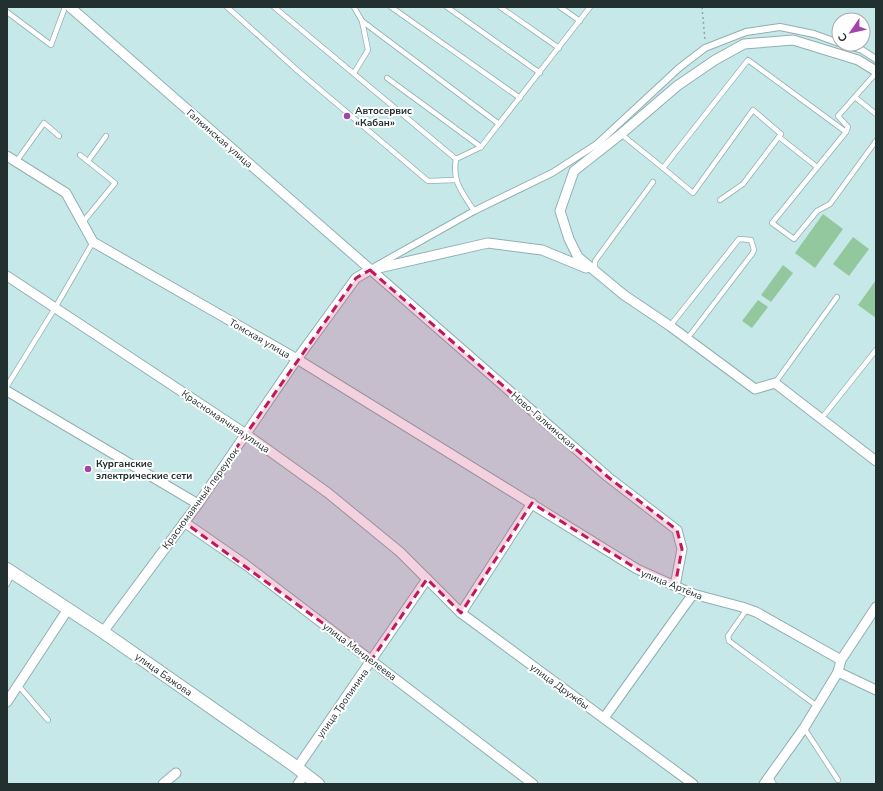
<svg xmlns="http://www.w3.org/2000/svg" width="883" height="791" viewBox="0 0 883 791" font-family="'Nunito Sans',sans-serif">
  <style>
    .green { fill: #93c89f }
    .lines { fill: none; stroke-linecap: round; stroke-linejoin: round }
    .service-casing { stroke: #91afb1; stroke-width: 6 }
    .pedestrian-casing { stroke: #91afb1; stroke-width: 8 }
    .minor-casing { stroke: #91afb1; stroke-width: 11 }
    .secondary-casing { stroke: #91afb1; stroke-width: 14 }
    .path { stroke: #8da7a8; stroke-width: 1.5; stroke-dasharray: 2 3; stroke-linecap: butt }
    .service { stroke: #fff; stroke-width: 4.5 }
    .pedestrian { stroke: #fff; stroke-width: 6 }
    .minor { stroke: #fff; stroke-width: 9 }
    .secondary { stroke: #fff; stroke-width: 12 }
    .marked { fill: #c2185b; fill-opacity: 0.2; stroke: #c2185b; stroke-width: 3; stroke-dasharray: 8 5; stroke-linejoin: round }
    .poi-dot { fill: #a443aa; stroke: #fff; stroke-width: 1.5 }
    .labels { text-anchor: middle; stroke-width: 4; stroke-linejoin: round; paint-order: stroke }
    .poi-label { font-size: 10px; font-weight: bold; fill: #233030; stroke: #fff; text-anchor: start }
    .street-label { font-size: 10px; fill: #233030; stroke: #fff }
  </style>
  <rect width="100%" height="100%" fill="#c7e8e9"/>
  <g class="green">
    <polygon points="823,214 843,229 815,268 795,253"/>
    <polygon points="853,237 869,249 849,276 833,264"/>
    <polygon points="783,265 793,273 771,302 761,295"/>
    <polygon points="876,280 876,318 858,305"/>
    <polygon points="758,300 768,307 752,328 742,321"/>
  </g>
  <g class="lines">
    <defs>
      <g id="service">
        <polyline points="227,7 298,71 428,181 455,180"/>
        <polyline points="274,7 456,159"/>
        <polyline points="391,7 520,98"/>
        <polyline points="447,7 540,73"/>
        <polyline points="500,7 559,48"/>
        <polyline points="560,7 580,21"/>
        <polyline points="7,12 51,45 65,7"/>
        <polyline points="362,21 499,124"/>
        <polyline points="354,73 368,50 362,21 354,7"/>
        <polyline points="876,73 838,116 848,127 846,132 772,223 794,239 817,211 830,204 876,141"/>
        <polyline points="387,78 481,147"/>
        <polyline points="856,98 876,114"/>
        <polyline points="621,134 663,168"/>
        <polyline points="779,137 817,167"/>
        <polyline points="80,155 115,183 83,222"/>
        <polyline points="88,161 106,136"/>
        <polyline points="16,162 44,123 59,136"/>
        <polyline points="720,200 743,184 781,134 753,110 693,193 663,168 748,60 846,132"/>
        <path d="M474,211C462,191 452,183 456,159L481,147L590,7"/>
        <polyline points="595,270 595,261 653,182"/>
        <polyline points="670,326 739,239 751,240 754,250 752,254 687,339"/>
        <polyline points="775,383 837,297"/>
        <polyline points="7,386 55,308 93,242"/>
        <polyline points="821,419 876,350"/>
        <polyline points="7,584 13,573"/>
        <polyline points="747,609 728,636 729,641 817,706"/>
        <polyline points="18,685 48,720"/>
        <polyline points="804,728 838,780"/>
        <polyline points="769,776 774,784"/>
      </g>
      <g id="pedestrian">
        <polyline points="843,44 862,50 876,59"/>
        <polyline points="376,266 474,211 552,173 597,144 679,68 705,48 746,32 780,27 814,34 839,43"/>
      </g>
      <g id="minor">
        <polyline points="70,7 608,477 677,530 682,549 675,586"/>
        <polyline points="876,71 858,60 793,40 744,44 715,60 677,86 621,134 574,171 560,211 569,239 578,257 624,295 670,326 755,389 775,383 876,461"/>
        <polyline points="7,156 66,193 93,242 297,359 637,569 693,594 742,607 756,612 841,660"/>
        <polyline points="7,276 246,434 328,493 400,552 461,613 693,784"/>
        <polyline points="7,391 198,504"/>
        <polyline points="184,522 246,565 533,784"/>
        <polyline points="461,613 532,503"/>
        <polyline points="103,632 198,504 297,359 356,278 370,270 488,243 542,250 586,268"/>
        <polyline points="838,672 876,690"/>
        <polyline points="7,702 68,609"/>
        <polyline points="604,718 693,594"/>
        <polyline points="297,768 427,579"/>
        <polyline points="163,784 176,773"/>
        <polyline points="298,784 305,774"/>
        <polyline points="764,784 804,728 838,672 841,660 876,607"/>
      </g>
      <polyline id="secondary" points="7,569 103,632 292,764 318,784"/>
    </defs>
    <use href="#service" class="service-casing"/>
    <use href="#pedestrian" class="pedestrian-casing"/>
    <use href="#minor" class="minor-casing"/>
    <use href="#secondary" class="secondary-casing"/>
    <polyline class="path" points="702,7 705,40"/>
    <use href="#service" class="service"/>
    <use href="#pedestrian" class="pedestrian"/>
    <use href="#minor" class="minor"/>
    <use href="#secondary" class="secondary"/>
  </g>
  <path class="marked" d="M370,270L608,477L677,530L682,549L675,586L637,569L532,503L461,613L427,579L372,659L184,522L356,278Z"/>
  <g class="poi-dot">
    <circle cx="347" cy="116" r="4"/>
    <circle cx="88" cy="469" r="4"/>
  </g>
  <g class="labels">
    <g class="poi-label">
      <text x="355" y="114">Автосервис<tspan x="355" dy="12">«Кабан»</tspan></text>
      <text x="96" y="467">Курганские<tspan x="96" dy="12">электрические сети</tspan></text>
    </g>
    <g class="street-label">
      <text transform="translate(220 138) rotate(41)" y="4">Галкинская улица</text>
      <text transform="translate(260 338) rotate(30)" y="4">Томская улица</text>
      <text transform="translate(544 420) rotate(41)" y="4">Ново-Галкинская</text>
      <text transform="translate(226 421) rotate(34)" y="4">Красномаячная улица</text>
      <text transform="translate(200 498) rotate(-54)" y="4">Красномаячный переулок</text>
      <text transform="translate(672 584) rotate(22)" y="4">улица Артёма</text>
      <text transform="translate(360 651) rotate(37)" y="4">улица Менделеева</text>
      <text transform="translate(164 674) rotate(35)" y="4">улица Бажова</text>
      <text transform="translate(560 686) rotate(36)" y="4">улица Дружбы</text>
      <text transform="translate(342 703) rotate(-55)" y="4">улица Тропинина</text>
    </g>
  </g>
  <rect width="883" height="791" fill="none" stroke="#233030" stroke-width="16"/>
  <g transform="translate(851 32) rotate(236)"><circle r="19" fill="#ffffff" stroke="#a7acac"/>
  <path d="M0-3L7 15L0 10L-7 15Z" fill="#a443aa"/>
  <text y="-6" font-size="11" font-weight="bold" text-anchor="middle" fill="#233030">С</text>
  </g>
</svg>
